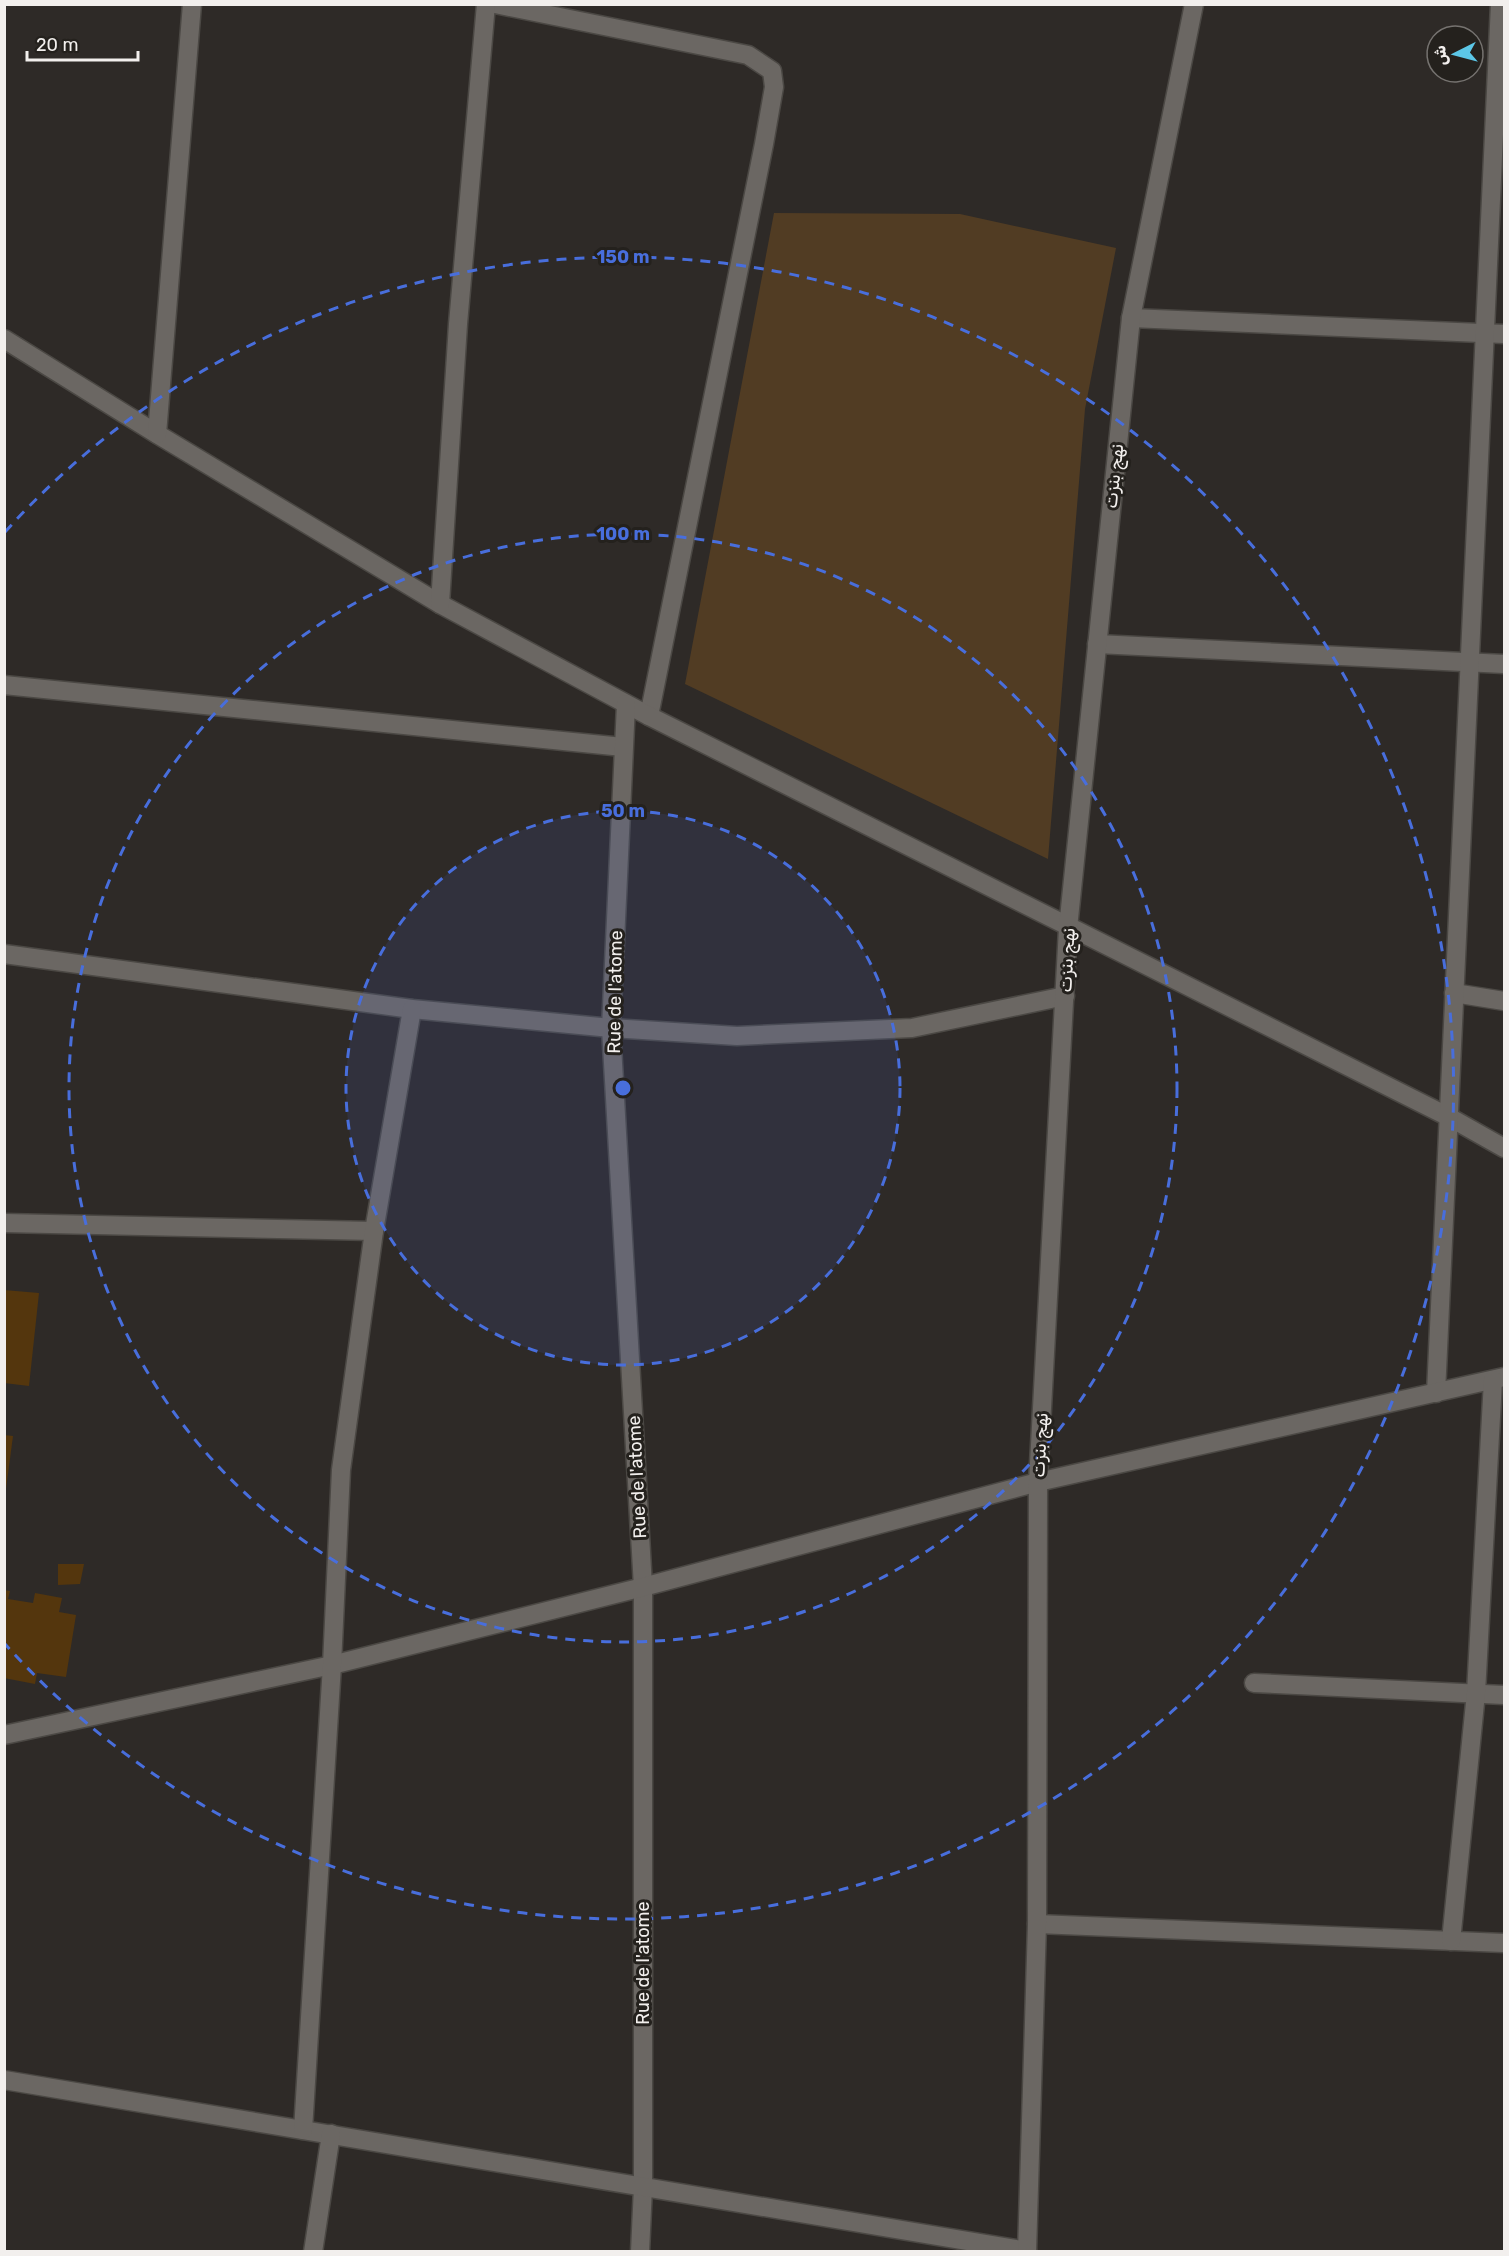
<svg xmlns="http://www.w3.org/2000/svg" width="1509" height="2256" viewBox="0 0 1509 2256" font-family="Rubik,'Noto Sans Arabic',sans-serif">
  <style>
    .green { fill: #513c23 }
    .building { fill: #54360d }
    .lines { fill: none; stroke-linecap: round; stroke-linejoin: round }
    .street-casing { stroke: #4b4844; stroke-width: 21 }
    .street { stroke: #6b6763; stroke-width: 18 }
    .ring { fill: none; stroke: #486edc; stroke-width: 3; stroke-dasharray: 10 8 }
    .labels { text-anchor: middle; stroke-width: 6; stroke-linejoin: round; paint-order: stroke }
    .street-label { font-size: 18px; fill: #f2efed; stroke: #24211d }
    .centre { fill: #486edc; stroke: #24211d; stroke-width: 3 }
    .ring-label { font-size: 18px; text-anchor: middle; font-weight: bold; fill: #486edc; stroke: #24211d; stroke-width: 6; stroke-linejoin: round; paint-order: stroke }
  </style>
  <rect width="100%" height="100%" fill="#2e2a27"/>
  <polygon class="green" points="774,213 960,214 1116,248 1085,409 1048,859 685,684"/>
  <g class="building">
    <polygon points="4,1290 39,1293 29,1386 4,1383"/>
    <polygon points="4,1435 13,1436 6,1489 4,1489"/>
    <polygon points="58,1564 84,1564 80,1584 58,1585"/>
    <polygon points="4,1590 10,1591 8,1599 33,1603 35,1593 62,1598 59,1612 76,1615 66,1677 37,1673 35,1684 4,1678"/>
  </g>
  <g class="lines">
    <defs>
      <g id="street">
        <polyline points="495,4 748,55 772,71 774,87 764,144 649,716"/>
        <polyline points="1131,318 1504,334"/>
        <polyline points="4,339 157,434 440,604 649,716 1449,1117 1504,1148"/>
        <polyline points="157,434 192,4"/>
        <polyline points="440,604 458,324 486,4"/>
        <polyline points="1097,644 1504,664"/>
        <polyline points="4,685 623,747"/>
        <polyline points="626,704 611,1028 643,1587 643,2187 640,2252"/>
        <polyline points="4,954 412,1009 611,1028 737,1036 912,1028 1065,996"/>
        <polyline points="1454,993 1504,1001"/>
        <polyline points="4,1223 374,1231"/>
        <polyline points="1436,1393 1500,4"/>
        <polyline points="1254,1683 1504,1695"/>
        <polyline points="4,1735 332,1665 643,1587 1038,1482 1504,1377"/>
        <polyline points="1037,1924 1504,1943"/>
        <polyline points="1451,1941 1476,1693 1493,1380"/>
        <polyline points="4,2080 1027,2251"/>
        <polyline points="303,2130 332,1665 341,1470 374,1231 412,1009"/>
        <polyline points="313,2252 331,2134"/>
        <polyline points="1027,2252 1037,1924 1038,1482 1068,928 1131,318 1194,4"/>
      </g>
    </defs>
    <use href="#street" class="street-casing"/>
    <use href="#street" class="street"/>
  </g>
  <circle cx="623" cy="1088" r="277" fill="#486edc" fill-opacity=".12"/>
  <g class="ring">
    <circle cx="623" cy="1088" r="277"/>
    <circle cx="623" cy="1088" r="554"/>
    <path d="M5 532A831 831 0 1 1 5 1644"/>
  </g>
  <g class="labels">
    <g class="street-label">
      <text transform="translate(1114 476) rotate(-84)" y="6">نهج بنزت</text>
      <text transform="translate(1067 960) rotate(-87)" y="6">نهج بنزت</text>
      <text transform="translate(615 992) rotate(-89)" y="6">Rue de l'atome</text>
      <text transform="translate(1040 1445) rotate(-87)" y="6">نهج بنزت</text>
      <text transform="translate(637 1477) rotate(-93)" y="6">Rue de l'atome</text>
      <text transform="translate(643 1963) rotate(-90)" y="6">Rue de l'atome</text>
    </g>
  </g>
  <circle cx="623" cy="1088" r="9" class="centre"/>
  <g class="ring-label">
    <text x="623" y="263">150 m</text>
    <text x="623" y="540">100 m</text>
    <text x="623" y="817">50 m</text>
  </g>
  <rect width="1509" height="2256" fill="none" stroke="#f2efed" stroke-width="12"/>
  <g transform="translate(1455 54) rotate(264)"><circle r="28" fill="#24211d" stroke="#767370" stroke-width="1.5"/>
  <path d="M0-4.5L10 22L0 15L-10 22Z" fill="#5cc7e7"/>
  <text y="-9" font-size="16" font-weight="bold" text-anchor="middle" fill="#f2efed">ش</text>
  </g>
  <path d="M27 51v9h111v-9" fill="none" stroke="#f2efed" stroke-width="3"/>
  <text x="36" y="51" font-size="18" fill="#f2efed" stroke="#24211d" stroke-width="4.5" paint-order="stroke">20 m</text>
</svg>
